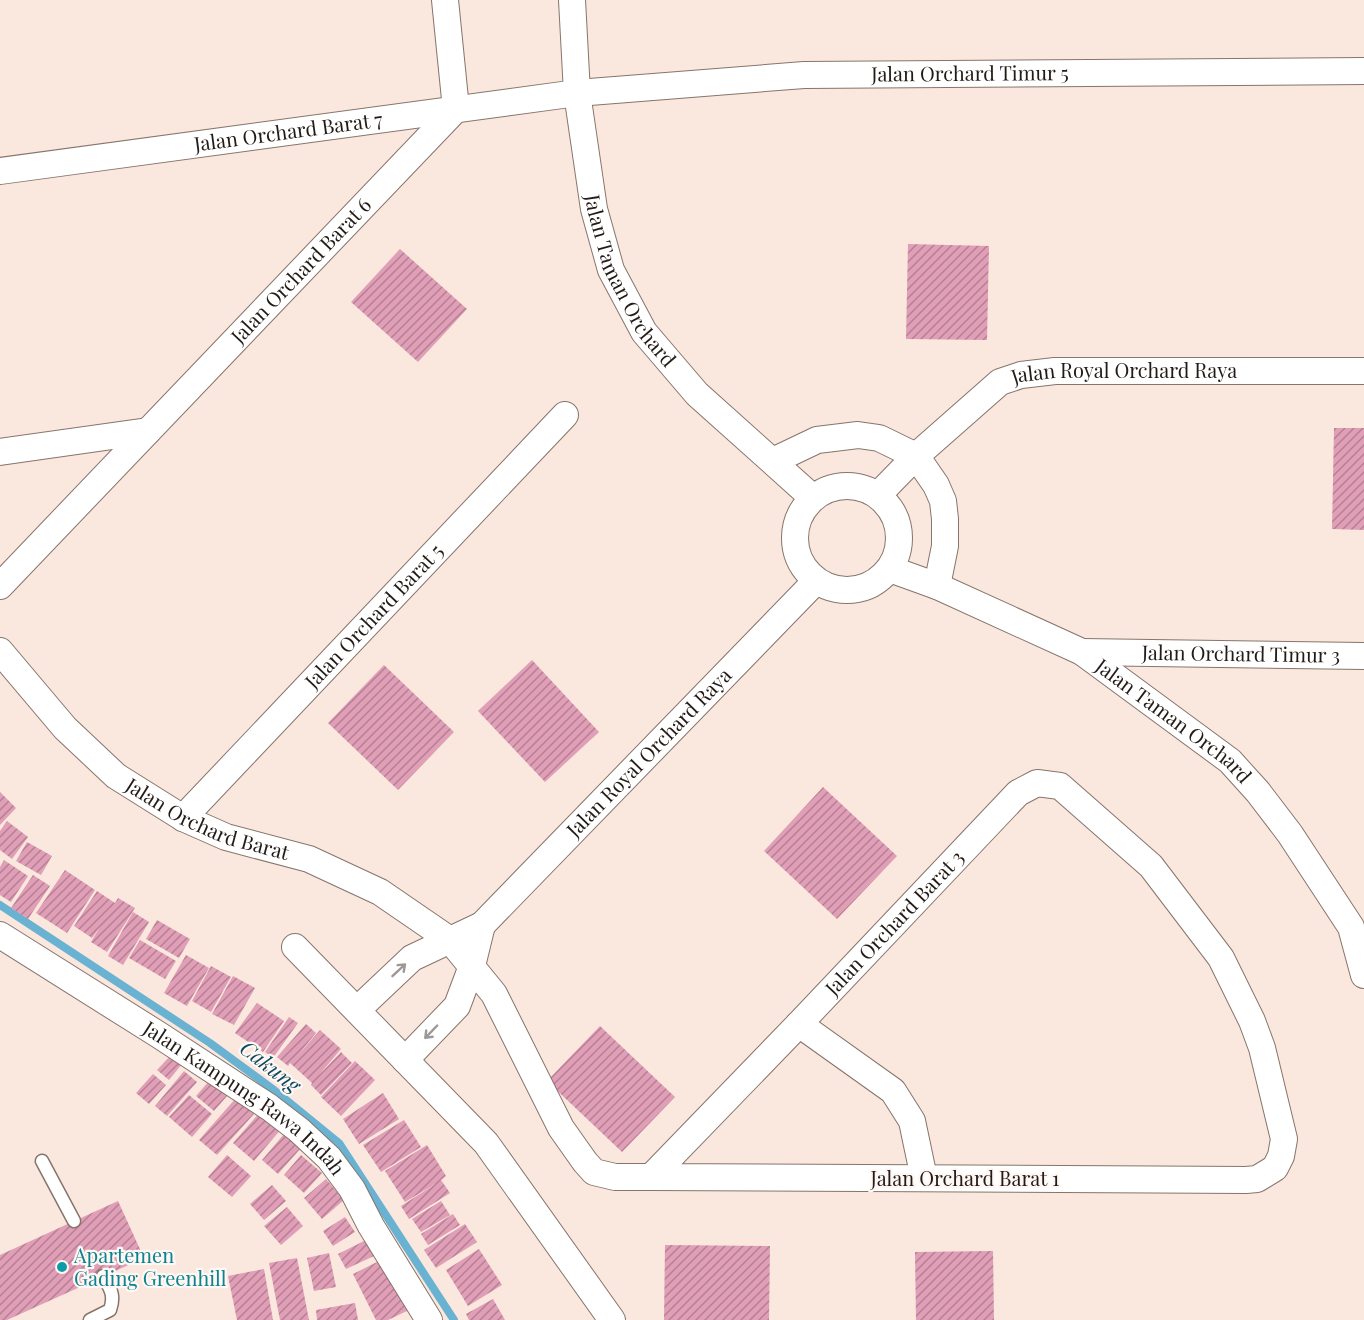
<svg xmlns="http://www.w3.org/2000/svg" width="1364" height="1320" viewBox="0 0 1364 1320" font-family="'Playfair Display',serif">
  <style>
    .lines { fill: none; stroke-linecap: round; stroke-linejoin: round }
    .stream { stroke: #69b2d1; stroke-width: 8 }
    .building { fill: url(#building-hatch) }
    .lane-casing { stroke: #86756c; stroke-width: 15 }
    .street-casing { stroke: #86756c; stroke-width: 28 }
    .lane { stroke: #fff; stroke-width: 12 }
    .street { stroke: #fff; stroke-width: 26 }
    .oneway { stroke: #9c9897 }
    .culture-dot { fill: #0f9aa8; stroke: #fff7f3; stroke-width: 2 }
    .labels { text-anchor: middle; stroke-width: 4.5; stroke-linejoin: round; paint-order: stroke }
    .street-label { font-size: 20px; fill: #221b17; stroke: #fff7f3 }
    .culture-label { font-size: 20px; fill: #0d838f; stroke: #fff7f3; text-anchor: start }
    .water-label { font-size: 21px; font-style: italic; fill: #0b4b60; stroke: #fff7f3 }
  </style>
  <defs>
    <pattern id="building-hatch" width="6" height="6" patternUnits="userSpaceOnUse" patternTransform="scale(1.5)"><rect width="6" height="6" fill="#e09eb7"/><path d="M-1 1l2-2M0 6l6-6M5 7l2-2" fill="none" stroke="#b58094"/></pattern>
  </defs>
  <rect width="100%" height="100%" fill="#fae7dd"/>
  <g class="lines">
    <polyline class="stream" points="0,905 210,1043 274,1090 339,1143 454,1320"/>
  </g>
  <g class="building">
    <polygon points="908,244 989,246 987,340 906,339"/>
    <polygon points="400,249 467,309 418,362 351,302"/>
    <polygon points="1334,428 1364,428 1364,530 1332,529"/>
    <polygon points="532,660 599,732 545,782 478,711"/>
    <polygon points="384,665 454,732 398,790 328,723"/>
    <polygon points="823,787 897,856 837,919 764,851"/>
    <polygon points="0,792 16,808 0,825"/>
    <polygon points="7,821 28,837 12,859 0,850 0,831"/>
    <polygon points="27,842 52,856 41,875 16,861"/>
    <polygon points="4,860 28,876 11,902 0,895 0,867"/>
    <polygon points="65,870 95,890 67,933 36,913"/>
    <polygon points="33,875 50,886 28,919 11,908"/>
    <polygon points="97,891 115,903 118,898 135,908 107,952 91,942 100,927 92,938 74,926"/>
    <polygon points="133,912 149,922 123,965 108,956"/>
    <polygon points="157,920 190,939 179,958 146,939"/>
    <polygon points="140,940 176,961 165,979 129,958"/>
    <polygon points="186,955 209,968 187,1006 164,993"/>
    <polygon points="211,966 231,977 211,1012 192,1001"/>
    <polygon points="233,976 255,988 234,1025 212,1014"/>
    <polygon points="257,1003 284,1021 263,1052 235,1033"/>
    <polygon points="289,1017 298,1023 273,1058 265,1052"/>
    <polygon points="306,1024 316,1033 298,1055 320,1030 341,1049 319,1075 341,1052 352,1063 321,1095 311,1085 312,1083 290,1063 288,1066 277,1057"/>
    <polygon points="600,1026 675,1097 622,1152 547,1081"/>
    <polygon points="171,1055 182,1064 169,1080 157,1070"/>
    <polygon points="355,1061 375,1080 341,1116 321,1097"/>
    <polygon points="184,1071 197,1082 167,1116 155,1106"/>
    <polygon points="153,1074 166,1085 149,1104 136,1093"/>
    <polygon points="210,1080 228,1095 214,1111 196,1096"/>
    <polygon points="383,1093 399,1119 359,1144 343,1119"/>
    <polygon points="189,1095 212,1114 192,1137 169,1117"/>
    <polygon points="236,1098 254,1114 217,1155 199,1140"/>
    <polygon points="262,1110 282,1128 254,1161 233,1143"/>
    <polygon points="404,1120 421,1147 381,1172 363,1145"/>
    <polygon points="284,1134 301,1148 278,1174 262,1160"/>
    <polygon points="427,1145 446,1176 441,1180 450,1193 409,1219 401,1206 437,1183 405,1202 385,1171"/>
    <polygon points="227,1155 251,1176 232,1197 208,1177"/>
    <polygon points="301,1155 322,1173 304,1193 284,1175"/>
    <polygon points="326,1179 344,1200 322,1219 304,1198"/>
    <polygon points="272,1185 286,1201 264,1220 250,1204"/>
    <polygon points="118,1201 144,1258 7,1320 0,1320 0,1255"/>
    <polygon points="441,1201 450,1215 421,1232 412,1219"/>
    <polygon points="287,1207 303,1226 281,1245 264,1226"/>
    <polygon points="453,1214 460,1225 428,1245 421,1234"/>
    <polygon points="345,1217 355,1232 333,1246 323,1231"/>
    <polygon points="465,1224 477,1242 436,1268 424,1250"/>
    <polygon points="366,1240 374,1256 346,1269 338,1254"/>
    <polygon points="665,1245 770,1246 769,1320 664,1320"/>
    <polygon points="479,1249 502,1285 468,1306 446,1270"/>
    <polygon points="993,1251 994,1320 916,1320 915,1252"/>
    <polygon points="329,1253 336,1287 314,1291 307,1258"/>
    <polygon points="297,1258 309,1320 280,1320 269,1263"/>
    <polygon points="383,1259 409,1310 388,1320 376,1320 353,1274"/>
    <polygon points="264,1269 273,1320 237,1320 228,1276"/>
    <polygon points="493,1299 505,1320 469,1320 466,1314"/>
    <polygon points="355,1303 358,1320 317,1320 316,1310"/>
  </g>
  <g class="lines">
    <defs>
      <g id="lane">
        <polyline points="42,1161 74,1221"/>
        <path d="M90,1320L110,1310C115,1296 111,1289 103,1276"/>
      </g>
      <g id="street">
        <path id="s1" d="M572,0L577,93L594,209L611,270L644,332L697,394L813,498"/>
        <path id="s2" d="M0,171L577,93L804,75L1364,71"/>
        <polyline points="0,452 148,431"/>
        <polyline points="773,461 817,440 858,435 879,438 916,456 936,485 943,501 945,519 945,546 937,586"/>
        <circle cx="847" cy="538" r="52"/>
        <path id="s3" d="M878,495L916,456L1000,382L1021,375L1055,371H1364"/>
        <path id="s4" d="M890,569L937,586L1082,652L1230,761L1258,792L1290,834L1351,927L1364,975"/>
        <path id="s5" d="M0,586L456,109L445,0"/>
        <path id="s6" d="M0,651L65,728L116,776L183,818L226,837L309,859L380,892L450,940L494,994L561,1128L585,1162L594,1172L615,1177H651L799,1024L1018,793L1037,783L1060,786L1151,866L1221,958L1252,1021L1262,1048L1284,1139L1281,1156L1275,1168L1257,1179L1246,1180L651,1177"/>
        <path id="s7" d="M1082,652L1364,656"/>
        <path id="s8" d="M183,818L565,415"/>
        <path id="s9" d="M482,925L816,581"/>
        <path id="s10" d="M0,935L159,1035L269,1107L299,1130L329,1158L352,1189L371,1226L429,1320"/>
        <polyline points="295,947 486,1143 612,1320"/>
        <polyline points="357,1010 412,958 482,925 472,966 457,1006 405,1060"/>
        <polyline points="799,1024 893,1091 912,1121 924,1178"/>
      </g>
    </defs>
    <use href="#lane" class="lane-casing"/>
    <use href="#street" class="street-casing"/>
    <use href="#lane" class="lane"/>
    <use href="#street" class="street"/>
  </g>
  <defs><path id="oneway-shaft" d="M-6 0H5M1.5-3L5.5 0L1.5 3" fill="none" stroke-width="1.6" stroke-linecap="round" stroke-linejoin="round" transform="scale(1.5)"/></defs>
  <g class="oneway">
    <use href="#oneway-shaft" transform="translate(399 970) rotate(-43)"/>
    <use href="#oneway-shaft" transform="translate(431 1032) rotate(134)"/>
  </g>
  <circle class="culture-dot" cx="62" cy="1267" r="6"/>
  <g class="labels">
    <g class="street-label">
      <text dy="7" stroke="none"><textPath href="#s2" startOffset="976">Jalan Orchard Timur 5</textPath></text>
      <text dy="7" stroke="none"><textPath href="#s2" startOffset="291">Jalan Orchard Barat 7</textPath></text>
      <text dy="7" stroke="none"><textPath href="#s5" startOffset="436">Jalan Orchard Barat 6</textPath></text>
      <text dy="7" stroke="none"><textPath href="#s1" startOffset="291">Jalan Taman Orchard</textPath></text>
      <text dy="7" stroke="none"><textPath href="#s3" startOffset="292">Jalan Royal Orchard Raya</textPath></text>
      <text dy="7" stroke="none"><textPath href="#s8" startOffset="278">Jalan Orchard Barat 5</textPath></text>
      <text dy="7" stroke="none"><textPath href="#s7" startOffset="159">Jalan Orchard Timur 3</textPath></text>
      <text dy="7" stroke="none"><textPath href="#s4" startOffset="324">Jalan Taman Orchard</textPath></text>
      <text dy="7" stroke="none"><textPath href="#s9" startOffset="240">Jalan Royal Orchard Raya</textPath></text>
      <text dy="7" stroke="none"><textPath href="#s6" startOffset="273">Jalan Orchard Barat</textPath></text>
      <text dy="7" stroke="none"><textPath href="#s6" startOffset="1230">Jalan Orchard Barat 3</textPath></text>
      <text dy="7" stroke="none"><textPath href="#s10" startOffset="294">Jalan Kampung Rawa Indah</textPath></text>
      <text x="965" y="1186">Jalan Orchard Barat 1</text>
    </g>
    <g class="culture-label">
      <text x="74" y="1263">Apartemen<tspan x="74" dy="23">Gading Greenhill</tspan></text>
    </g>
    <g class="water-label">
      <text transform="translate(270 1067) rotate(38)" y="7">Cakung</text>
    </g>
  </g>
</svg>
